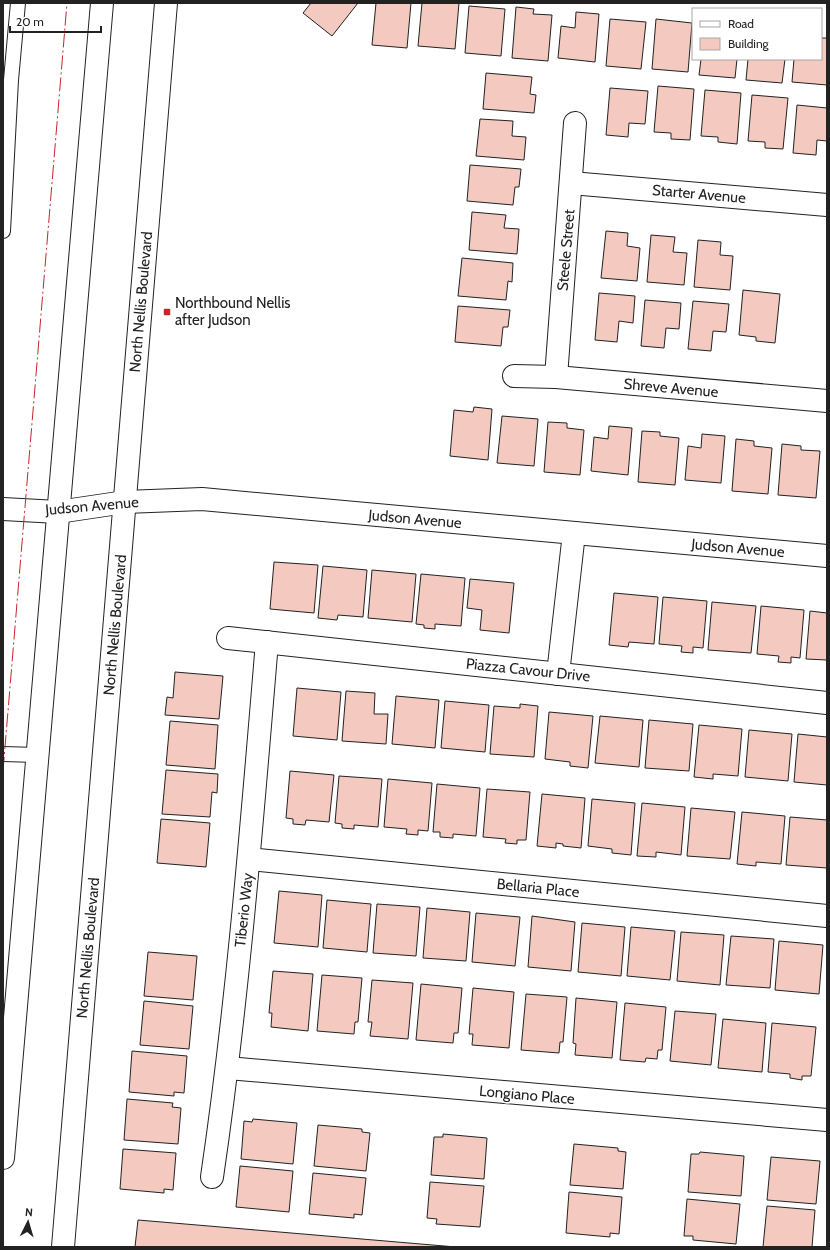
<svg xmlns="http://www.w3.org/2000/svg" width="830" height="1250" viewBox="0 0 830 1250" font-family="Cabin,sans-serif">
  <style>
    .building { fill: #f3c9c0; stroke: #222 }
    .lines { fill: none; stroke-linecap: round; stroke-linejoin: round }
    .service-casing { stroke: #222; stroke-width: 16 }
    .minor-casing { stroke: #222; stroke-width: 24 }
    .tertiary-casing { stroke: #222; stroke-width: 24 }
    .primary-casing { stroke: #222; stroke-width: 24 }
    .service { stroke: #fff; stroke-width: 14 }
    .minor { stroke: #fff; stroke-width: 22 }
    .tertiary { stroke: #fff; stroke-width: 22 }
    .primary { stroke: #fff; stroke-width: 22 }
    .power { stroke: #c62828; stroke-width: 1; stroke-dasharray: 14 3 2 3; stroke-linecap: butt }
    .poi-dot { fill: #c62828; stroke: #fff; stroke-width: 1.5 }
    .labels { text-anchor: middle; stroke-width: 3; stroke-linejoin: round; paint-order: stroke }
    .street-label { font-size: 15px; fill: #222; stroke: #fff }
    .poi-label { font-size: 15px; fill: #222; stroke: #fff; text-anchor: start }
  </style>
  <rect width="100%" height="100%" fill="#fff"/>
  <g class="building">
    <polygon points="311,3 358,3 332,36 303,13"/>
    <polygon points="376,3 411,3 407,48 372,45"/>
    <polygon points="422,3 459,3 455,49 418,46"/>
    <polygon points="469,6 505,9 501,56 465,53"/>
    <polygon points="516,7 534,9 533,14 552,15 548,61 512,58"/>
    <polygon points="576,12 599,14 595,62 558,58 561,26 575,28"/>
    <polygon points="610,19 646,22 641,69 606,66"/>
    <polygon points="656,19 692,23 688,72 652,69"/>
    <polygon points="821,38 827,38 827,85 792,82 794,59 821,59"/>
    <polygon points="701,59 737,59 735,78 699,75"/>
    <polygon points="748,59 785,59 782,83 746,80"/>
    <polygon points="486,73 532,77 530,94 536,95 534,113 483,109"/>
    <polygon points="658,86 694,89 690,140 671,139 671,133 654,132"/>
    <polygon points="610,88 648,91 645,124 629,123 628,137 606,135"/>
    <polygon points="705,90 741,93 737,144 718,142 718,137 701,136"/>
    <polygon points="752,95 788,98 783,149 765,148 765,142 748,141"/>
    <polygon points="797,105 827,108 827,141 817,140 816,155 793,153"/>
    <polygon points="480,119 513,121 512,136 526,137 524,160 476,156"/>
    <polygon points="470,165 521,169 519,187 515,187 513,205 467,201"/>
    <polygon points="472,212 506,215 504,228 519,229 517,254 469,250"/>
    <polygon points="606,231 628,233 627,246 640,248 637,281 601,278"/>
    <polygon points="651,235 675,237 673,252 687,253 684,285 647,282"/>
    <polygon points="698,240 721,242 720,255 733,256 730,290 694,287"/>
    <polygon points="462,258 513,263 512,282 508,281 506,300 458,296"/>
    <polygon points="743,290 780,294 775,343 756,341 756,337 739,335"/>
    <polygon points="599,293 635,296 633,323 619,321 617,342 595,340"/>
    <polygon points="645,300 681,303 679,329 666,328 664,348 641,346"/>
    <polygon points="693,301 729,304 726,332 713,331 711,351 688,349"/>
    <polygon points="458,306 510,310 508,327 503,327 501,346 455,342"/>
    <polygon points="474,407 492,409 488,460 450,456 454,410 473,412"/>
    <polygon points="502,416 538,419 534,466 497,463"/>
    <polygon points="548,422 567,423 567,428 584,430 580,475 544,472"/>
    <polygon points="609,426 632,428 628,475 591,471 594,437 608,439"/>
    <polygon points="642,431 660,432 660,436 679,438 675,485 638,482"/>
    <polygon points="702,434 725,436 721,483 685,480 688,446 701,448"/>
    <polygon points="736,439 754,441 754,446 772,448 768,494 732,491"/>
    <polygon points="782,444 801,446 801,450 820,451 816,498 778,495"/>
    <polygon points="274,562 318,565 314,613 270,609"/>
    <polygon points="323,566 367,570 363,617 338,615 337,620 318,618"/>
    <polygon points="372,570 416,574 412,622 368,618"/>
    <polygon points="421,574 465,578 461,626 435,624 435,629 424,628 424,625 416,624"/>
    <polygon points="470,579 514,583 509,633 480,630 482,610 467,608"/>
    <polygon points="614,593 658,597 654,644 629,642 628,647 609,645"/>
    <polygon points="663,597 707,601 703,648 693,647 693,653 681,652 682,646 659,644"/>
    <polygon points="712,602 756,606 751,653 708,650"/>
    <polygon points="761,606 804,610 800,658 791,657 791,663 778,662 779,656 757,654"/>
    <polygon points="810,611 827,613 827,660 806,659"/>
    <polygon points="175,672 223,676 219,719 165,715 167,697 173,698"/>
    <polygon points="297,688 341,692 337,740 293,736"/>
    <polygon points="346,691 375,693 374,714 388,714 386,744 342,741"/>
    <polygon points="396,696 439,700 435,748 392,744"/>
    <polygon points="445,701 489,705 485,752 441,748"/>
    <polygon points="520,704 538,706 534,757 490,754 494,706 520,708"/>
    <polygon points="549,712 593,716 588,768 570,766 570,762 545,759"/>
    <polygon points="600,716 643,720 639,767 595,763"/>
    <polygon points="649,720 693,724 689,771 645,768"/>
    <polygon points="170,721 218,725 215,769 166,765"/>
    <polygon points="699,725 742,729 738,776 713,774 713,779 694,777"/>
    <polygon points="749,730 792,734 788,781 745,777"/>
    <polygon points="798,734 827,737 827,785 794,782"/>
    <polygon points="166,770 218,774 217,793 212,792 210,817 162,814"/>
    <polygon points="290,771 334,775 329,822 306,820 305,825 293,824 293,819 286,818"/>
    <polygon points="339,776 382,779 378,827 354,825 354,829 342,828 342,824 335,823"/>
    <polygon points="388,779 432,783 428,831 418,830 418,835 406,834 407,829 384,827"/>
    <polygon points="437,784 480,788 476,836 453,834 453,838 440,837 440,832 433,832"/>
    <polygon points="487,789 530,792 526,840 517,840 517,844 505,843 506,839 483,837"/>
    <polygon points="542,794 585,798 581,848 563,846 563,844 556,843 556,848 537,846"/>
    <polygon points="592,799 635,803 631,855 612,853 612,849 588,846"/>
    <polygon points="642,803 685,807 681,855 656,852 656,857 637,856"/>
    <polygon points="691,808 735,812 730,859 687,856"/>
    <polygon points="742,812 785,816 781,864 756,862 756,866 737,864"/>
    <polygon points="790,817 827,820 827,868 786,865"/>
    <polygon points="161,819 210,823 206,867 157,863"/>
    <polygon points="279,891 322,895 318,947 274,943"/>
    <polygon points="327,900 371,904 367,952 323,948"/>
    <polygon points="377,904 420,907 416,956 373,953"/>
    <polygon points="427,908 470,912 466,961 423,958"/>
    <polygon points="476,913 520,917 515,966 472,962"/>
    <polygon points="532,916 575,922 571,971 528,967"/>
    <polygon points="582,923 625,927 621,976 578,972"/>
    <polygon points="631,927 675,931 670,980 627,976"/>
    <polygon points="681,932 724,935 720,985 677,981"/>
    <polygon points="731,936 774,939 770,988 726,985"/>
    <polygon points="779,941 823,945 819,994 775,990"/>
    <polygon points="148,952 197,956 193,1000 144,996"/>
    <polygon points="273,971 313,974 308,1031 271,1027 272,1013 269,1013"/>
    <polygon points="322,975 362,978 358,1022 355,1022 354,1034 317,1031"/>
    <polygon points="372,980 413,983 408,1039 370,1036 372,1022 368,1022"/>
    <polygon points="421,984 462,988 458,1033 454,1033 453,1043 416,1040"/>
    <polygon points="473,988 514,992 509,1048 472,1045 473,1034 469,1034"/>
    <polygon points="526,994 567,997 563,1042 560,1042 559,1053 521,1050"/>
    <polygon points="576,998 617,1002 612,1058 575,1055 576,1044 573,1043"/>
    <polygon points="144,1001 193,1006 189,1049 140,1045"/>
    <polygon points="625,1003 666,1007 662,1050 658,1050 657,1059 646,1058 645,1062 620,1060"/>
    <polygon points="675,1011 716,1014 711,1065 670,1061"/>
    <polygon points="723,1019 766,1023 762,1072 718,1068"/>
    <polygon points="772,1023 816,1027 811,1076 802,1076 802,1080 790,1078 790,1074 768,1072"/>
    <polygon points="132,1051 187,1056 184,1093 174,1092 174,1096 129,1092"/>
    <polygon points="127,1099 173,1103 172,1107 181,1108 178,1144 124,1140"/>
    <polygon points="253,1119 297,1123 293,1164 241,1159 244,1121 252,1122"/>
    <polygon points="318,1125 362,1129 362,1132 370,1133 366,1171 314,1166"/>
    <polygon points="443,1134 487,1138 484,1179 431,1175 434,1137 443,1137"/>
    <polygon points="574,1144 618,1148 618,1151 626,1152 623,1189 570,1185"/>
    <polygon points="123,1149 176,1153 173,1190 164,1189 164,1193 120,1189"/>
    <polygon points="700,1152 744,1156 741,1196 688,1192 691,1154 699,1154"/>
    <polygon points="771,1157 820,1161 816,1204 767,1200"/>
    <polygon points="240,1166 293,1171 289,1212 236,1207"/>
    <polygon points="313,1173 366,1178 362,1215 354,1214 354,1218 309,1214"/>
    <polygon points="430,1182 484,1186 480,1227 436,1224 437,1219 427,1218"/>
    <polygon points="569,1192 622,1197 619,1234 610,1233 610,1237 566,1233"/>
    <polygon points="687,1199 740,1204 736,1244 693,1240 693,1236 684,1236"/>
    <polygon points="767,1206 815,1210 812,1247 763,1247"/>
    <polygon points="138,1220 456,1247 135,1247"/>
  </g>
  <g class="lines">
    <defs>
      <g id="service">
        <polyline points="3,231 11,80 18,3"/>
        <polyline points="3,754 37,755"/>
      </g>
      <g id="minor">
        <polyline points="571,183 827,205"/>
        <polyline points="514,376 556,377 827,401"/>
        <polyline points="556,377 575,123"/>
        <polyline points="228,638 827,703"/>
        <polyline points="558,674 574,533"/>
        <polyline points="249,859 827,916"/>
        <polyline points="228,1068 827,1120"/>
        <path d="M212,1177C238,1000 252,821 267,642"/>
      </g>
      <polyline id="tertiary" points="3,509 58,512 125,502 202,499 827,556"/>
      <g id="primary">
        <polyline points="3,1158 102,3"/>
        <polyline points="63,1247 166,3"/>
      </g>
    </defs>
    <use href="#service" class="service-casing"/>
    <use href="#minor" class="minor-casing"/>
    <use href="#tertiary" class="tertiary-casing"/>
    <use href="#primary" class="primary-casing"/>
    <use href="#service" class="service"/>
    <use href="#minor" class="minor"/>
    <use href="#tertiary" class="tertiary"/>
    <use href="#primary" class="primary"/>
    <polyline class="power" points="3,771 67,3"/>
  </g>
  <rect class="poi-dot" x="163" y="308" width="8" height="8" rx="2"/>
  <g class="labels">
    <g class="street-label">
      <text transform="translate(699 194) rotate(5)" y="5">Starter Avenue</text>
      <text transform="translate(566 250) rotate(-85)" y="5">Steele Street</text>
      <text transform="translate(141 302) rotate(-85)" y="5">North Nellis Boulevard</text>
      <text transform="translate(671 388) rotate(5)" y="5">Shreve Avenue</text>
      <text transform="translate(92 506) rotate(-5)" y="5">Judson Avenue</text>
      <text transform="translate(415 519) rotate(5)" y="5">Judson Avenue</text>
      <text transform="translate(738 548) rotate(5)" y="5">Judson Avenue</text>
      <text transform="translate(115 625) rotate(-85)" y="5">North Nellis Boulevard</text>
      <text transform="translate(528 670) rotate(6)" y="5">Piazza Cavour Drive</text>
      <text transform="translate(538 888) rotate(6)" y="5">Bellaria Place</text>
      <text transform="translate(244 910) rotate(-84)" y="5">Tiberio Way</text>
      <text transform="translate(88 948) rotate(-85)" y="5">North Nellis Boulevard</text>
      <text transform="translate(527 1095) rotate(5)" y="5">Longiano Place</text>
    </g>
    <g class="poi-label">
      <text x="175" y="308">Northbound Nellis<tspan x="175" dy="17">after Judson</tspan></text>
    </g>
  </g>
  <rect width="830" height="1250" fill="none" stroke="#222222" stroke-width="8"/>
  <rect x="692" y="8" width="130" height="52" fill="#ffffff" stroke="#a7a7a7"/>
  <rect x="700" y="21" width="20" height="6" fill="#ffffff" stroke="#a7a7a7"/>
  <text x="728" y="28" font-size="12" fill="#222222">Road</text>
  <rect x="700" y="38" width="20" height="12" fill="#f3c9c0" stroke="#a7a7a7"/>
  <text x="728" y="48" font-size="12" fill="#222222">Building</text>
  <g transform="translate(28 1222) rotate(5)" stroke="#ffffff" stroke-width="3" paint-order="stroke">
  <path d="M0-3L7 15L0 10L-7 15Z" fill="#222222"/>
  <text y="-6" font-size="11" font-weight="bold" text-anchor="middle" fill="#222222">N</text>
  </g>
  <path d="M10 26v6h91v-6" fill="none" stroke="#222222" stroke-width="2"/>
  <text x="16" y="26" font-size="12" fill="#222222" stroke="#ffffff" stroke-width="3" paint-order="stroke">20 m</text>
</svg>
